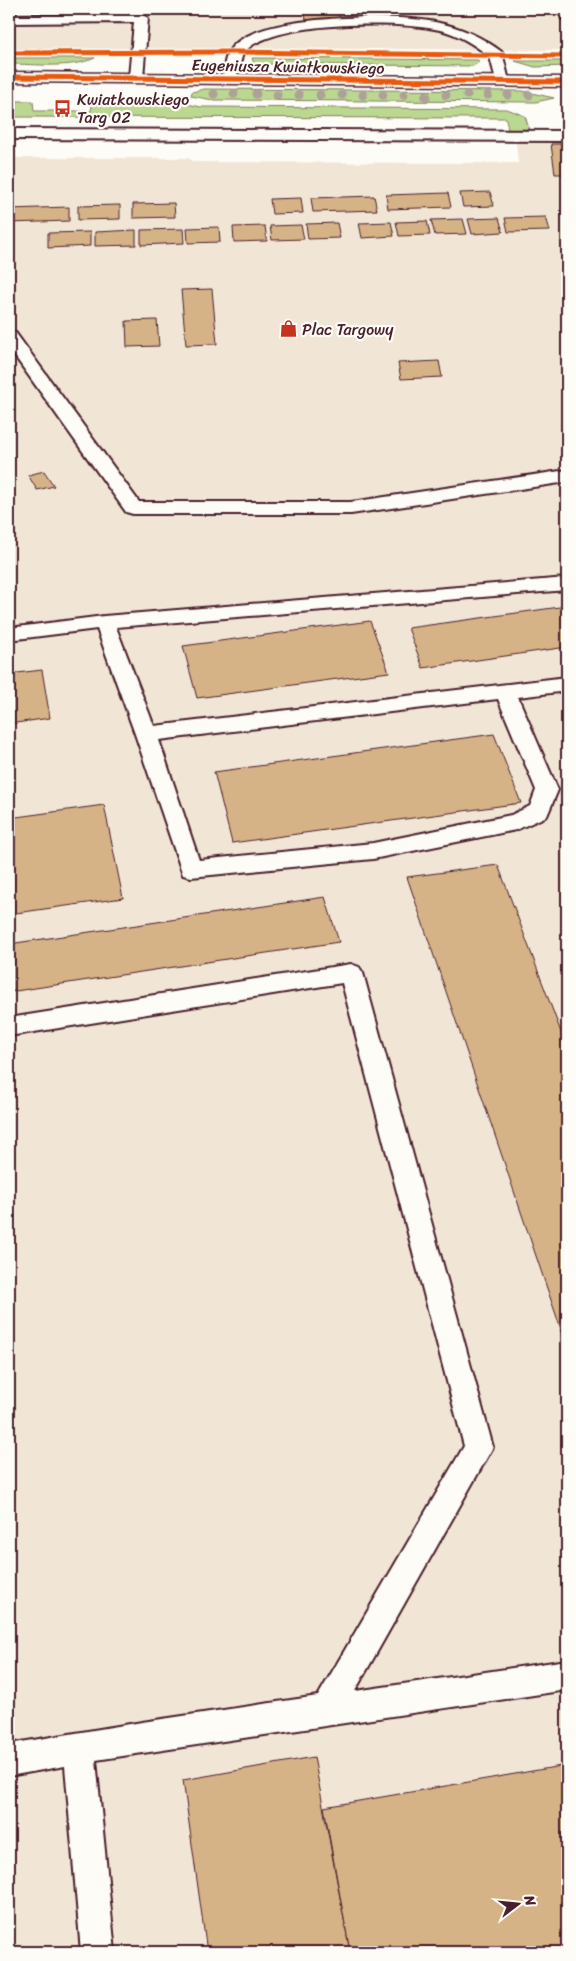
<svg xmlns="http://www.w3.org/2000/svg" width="576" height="1961" viewBox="0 0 576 1961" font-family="Sriracha,sans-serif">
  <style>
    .built { fill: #f1e6d5 }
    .green { fill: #bbd891; stroke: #827c5e }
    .building { fill: #d5b387; stroke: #4a1f2b }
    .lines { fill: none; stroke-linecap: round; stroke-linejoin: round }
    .lane-casing { stroke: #4a1f2b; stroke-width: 4 }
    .secondary-casing { stroke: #4a1f2b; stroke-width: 3 }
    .lane { fill: #fdfcf7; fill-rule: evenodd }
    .secondary { fill: #fdfcf7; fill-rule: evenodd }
    .cycleway-casing { stroke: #fdfcf7; stroke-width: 7 }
    .cycleway { stroke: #e8590c; stroke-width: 5 }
    .tree { fill: #ada198 }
    .labels { text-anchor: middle; stroke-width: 4.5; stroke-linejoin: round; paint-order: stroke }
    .far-street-label { font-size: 16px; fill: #4a1f2b; stroke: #fdfcf7 }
    .far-poi-label { font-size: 16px; fill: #4a1f2b; stroke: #fdfcf7; text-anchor: start }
  </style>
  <rect width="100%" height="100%" fill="#fdfcf7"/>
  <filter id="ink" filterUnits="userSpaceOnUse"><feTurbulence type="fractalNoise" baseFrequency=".02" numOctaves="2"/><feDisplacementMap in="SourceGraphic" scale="10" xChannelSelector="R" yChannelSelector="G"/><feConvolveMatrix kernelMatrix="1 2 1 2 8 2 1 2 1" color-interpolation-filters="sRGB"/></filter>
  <g filter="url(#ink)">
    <g class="built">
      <polygon points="9,9 567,9 567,50 217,48 9,49"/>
      <polygon points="516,142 567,142 567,1952 9,1952 9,158 188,158 195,162 518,163"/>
    </g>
    <g class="green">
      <path d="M9,58H95C69,69 36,64 9,64Z"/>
      <polygon points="252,58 478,60 479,62 473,66 254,64"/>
      <polygon points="515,61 567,61 567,66 535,67"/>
      <polygon points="204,89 523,91 554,98 536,102 213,100 191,96 192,92"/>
      <polygon points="9,101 33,101 34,111 91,111 93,101 174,101 201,107 507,109 525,116 529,129 508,130 506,118 9,117"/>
    </g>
    <g class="building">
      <polygon points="305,9 339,9 340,22 306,22"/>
      <polygon points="551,144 567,144 567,174 555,174"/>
      <polygon points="490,192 494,206 463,207 460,193"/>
      <polygon points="448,193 451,207 388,209 386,195"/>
      <polygon points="374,196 377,210 313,212 311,198"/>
      <polygon points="301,198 303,213 272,214 270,199"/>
      <polygon points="174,203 175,217 133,218 133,204"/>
      <polygon points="120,205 120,219 78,220 78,206"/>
      <polygon points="69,207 69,221 9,223 9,209"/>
      <polygon points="546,217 550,231 508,232 505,218"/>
      <polygon points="499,218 503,232 472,234 468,219"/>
      <polygon points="463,219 467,234 435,235 431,220"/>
      <polygon points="427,221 430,235 399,236 396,222"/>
      <polygon points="391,222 394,236 362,238 359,223"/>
      <polygon points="337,223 340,238 308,239 306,224"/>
      <polygon points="301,225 304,239 272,240 270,226"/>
      <polygon points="265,226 267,241 234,242 233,227"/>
      <polygon points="219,227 220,242 188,243 187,228"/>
      <polygon points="183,229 184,243 141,245 141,230"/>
      <polygon points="136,230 136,245 95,246 95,232"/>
      <polygon points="90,232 90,246 48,248 48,233"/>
      <polygon points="212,289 217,344 186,345 181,290"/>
      <polygon points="157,320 159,346 127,347 126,321"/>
      <polygon points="439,361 442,377 401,379 398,363"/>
      <polygon points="44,471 54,486 37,490 28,475"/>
      <polygon points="567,606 567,647 423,668 408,628"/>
      <polygon points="370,621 389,672 197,698 183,646"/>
      <polygon points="42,670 50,718 9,724 9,674"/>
      <polygon points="494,734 521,803 232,843 214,772"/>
      <polygon points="104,805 123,898 9,914 9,818"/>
      <polygon points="498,865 567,1048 567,1347 407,877"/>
      <polygon points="325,897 339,942 9,992 9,944"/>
      <polygon points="314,1757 350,1952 207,1952 183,1780"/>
      <polygon points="567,1765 567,1952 350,1952 324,1807"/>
    </g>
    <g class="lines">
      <defs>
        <g id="lane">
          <polygon points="558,9 567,9 567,20 562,19"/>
          <polygon points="141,14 148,18 143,77 141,80 131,80 129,77 134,22 9,23 9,15"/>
          <path d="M366,17C419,18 458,19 502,52L509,81L507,84H497L490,57C475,45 458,34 440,30C396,21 299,22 258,42C253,44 247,49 243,53L235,82H225L223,79C224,68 224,55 233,46C258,20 331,19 366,17Z"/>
          <polygon points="9,129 567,131 567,141 9,139"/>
          <polygon points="9,331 15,332 139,502 351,502 567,470 567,482 351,514 133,514 126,512 9,348"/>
          <path d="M567,578V590L116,627L154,726L567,677V691L518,697L558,790L547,816L516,830L373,859L191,877L183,875L135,734L97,629L9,640V628L104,616ZM498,699L536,790L530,806L511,815L373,843L199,860L159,740Z"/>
          <polygon points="351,964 359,967 363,973 493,1447 355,1691 567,1660 567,1690 96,1760 115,1952 81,1952 65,1766 9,1776 9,1744 142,1722 318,1696 464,1446 342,983 9,1036 9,1018"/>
        </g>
        <polygon id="secondary" points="9,72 567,77 567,87 9,82"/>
      </defs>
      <use href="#lane" class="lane-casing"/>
      <use href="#secondary" class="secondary-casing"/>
      <use href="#lane" class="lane"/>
      <use href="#secondary" class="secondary"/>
      <defs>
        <g id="cycleway">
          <polyline points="9,53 236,52 567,56"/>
          <polyline points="9,77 567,82"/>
        </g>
      </defs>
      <use href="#cycleway" class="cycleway-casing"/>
      <use href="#cycleway" class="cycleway"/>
    </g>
    <g class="tree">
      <circle cx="214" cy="94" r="4.5"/>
      <circle cx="234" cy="94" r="4.5"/>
      <circle cx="256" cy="94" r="4.5"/>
      <circle cx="277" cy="95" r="4.5"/>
      <circle cx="299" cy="95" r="4.5"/>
      <circle cx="320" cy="95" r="4.5"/>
      <circle cx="342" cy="95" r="4.5"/>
      <circle cx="363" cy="95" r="4.5"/>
      <circle cx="383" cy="95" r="4.5"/>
      <circle cx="404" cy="95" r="4.5"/>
      <circle cx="446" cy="95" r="4.5"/>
      <circle cx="467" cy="95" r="4.5"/>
      <circle cx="488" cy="95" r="4.5"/>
      <circle cx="508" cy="95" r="4.5"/>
      <circle cx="529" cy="95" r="4.5"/>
      <circle cx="426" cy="96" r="5"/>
    </g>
  </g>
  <defs>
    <symbol id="bus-bare" viewBox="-9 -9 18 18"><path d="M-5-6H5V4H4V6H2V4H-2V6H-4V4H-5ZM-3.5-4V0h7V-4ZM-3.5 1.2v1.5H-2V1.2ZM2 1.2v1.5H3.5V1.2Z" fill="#c8321e" stroke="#fdfcf7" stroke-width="2.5" paint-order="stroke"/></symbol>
    <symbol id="shop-bare" viewBox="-9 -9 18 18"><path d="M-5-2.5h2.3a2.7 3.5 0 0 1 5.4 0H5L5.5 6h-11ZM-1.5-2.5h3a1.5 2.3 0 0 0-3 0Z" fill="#c8321e" stroke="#fdfcf7" stroke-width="2.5" paint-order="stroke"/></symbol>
  </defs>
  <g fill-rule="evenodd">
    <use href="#bus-bare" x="50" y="96" width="25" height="25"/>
    <use href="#shop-bare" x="276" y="316" width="25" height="25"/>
  </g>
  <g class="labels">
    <g class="far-street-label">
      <text transform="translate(288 66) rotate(1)" y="6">Eugeniusza Kwiatkowskiego</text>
    </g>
    <g class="far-poi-label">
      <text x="77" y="105">Kwiatkowskiego<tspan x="77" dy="18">Targ 02</tspan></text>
      <text x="302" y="335">Plac Targowy</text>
    </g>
  </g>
  <rect width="576" height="1961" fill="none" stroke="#fdfcf7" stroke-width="30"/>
  <rect x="15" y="15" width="546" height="1931" fill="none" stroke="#4a1f2b" stroke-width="2" filter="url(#ink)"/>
  <g transform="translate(518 1904) rotate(74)" stroke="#fdfcf7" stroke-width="4" paint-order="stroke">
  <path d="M0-4L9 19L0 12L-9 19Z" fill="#4a1f2b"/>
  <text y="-8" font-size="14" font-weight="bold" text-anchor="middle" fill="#4a1f2b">N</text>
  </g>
</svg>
